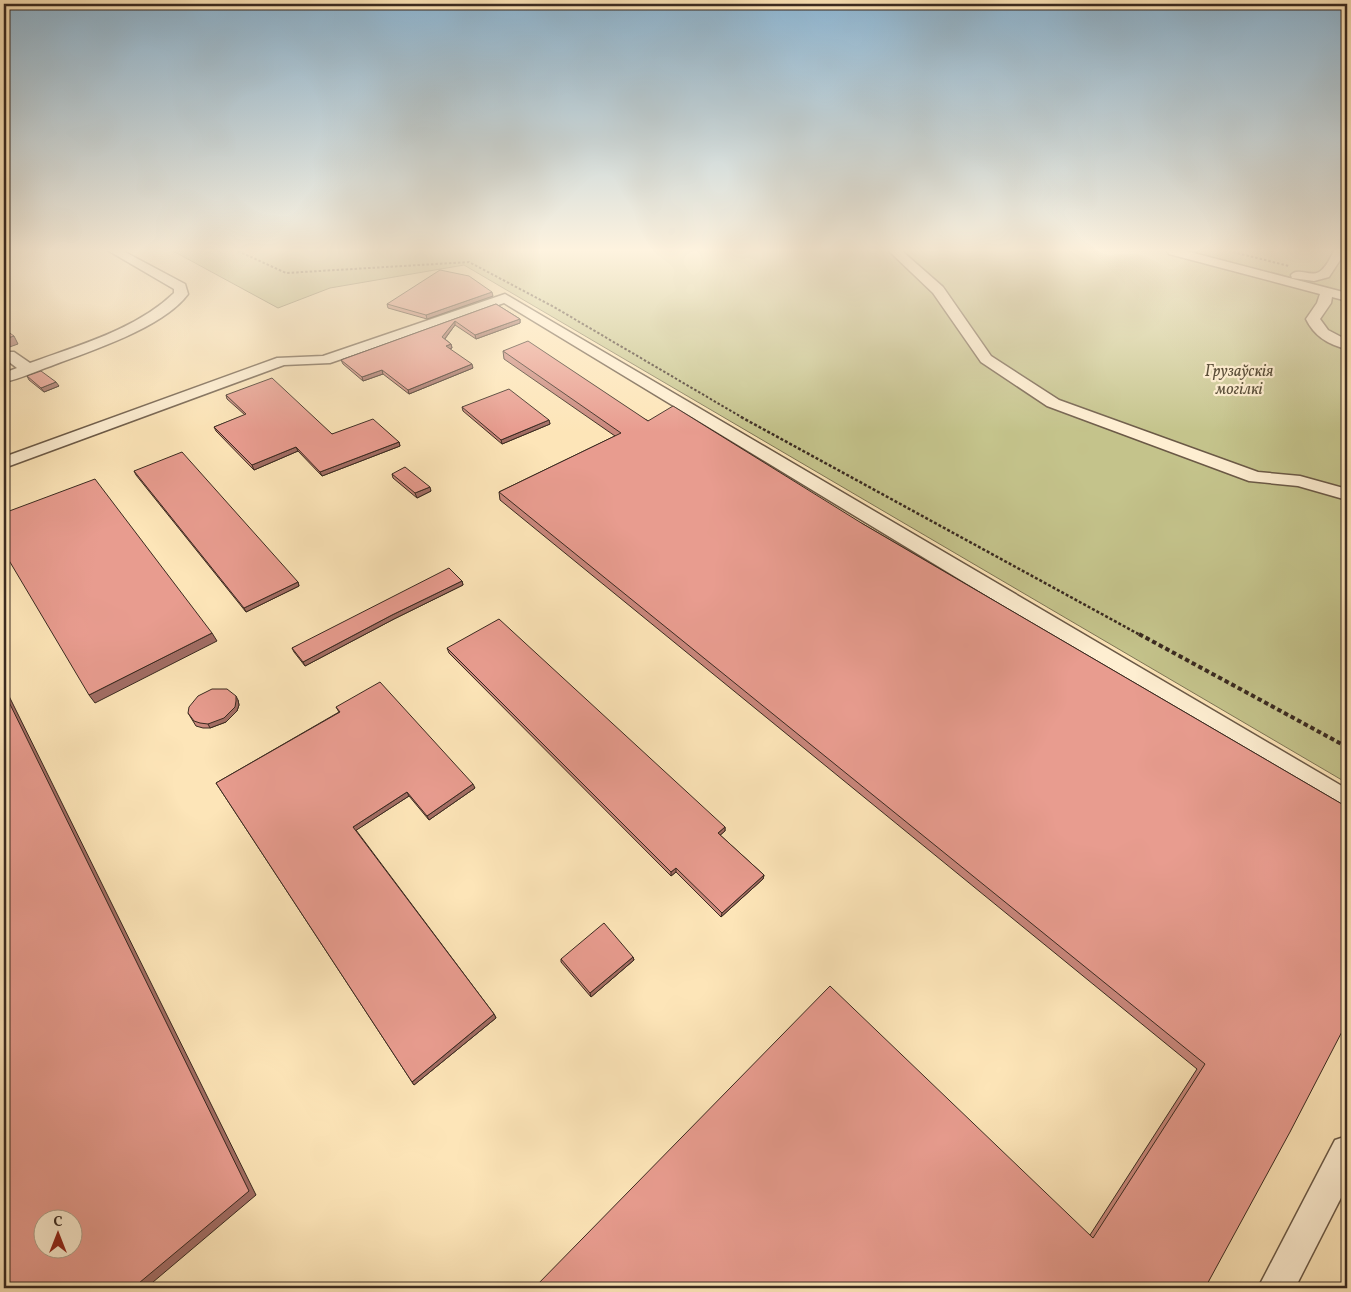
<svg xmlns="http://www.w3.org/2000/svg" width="1351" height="1292" viewBox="0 0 1351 1292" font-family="Vollkorn,serif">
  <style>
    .green { fill: #c4c38b; stroke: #7f7656 }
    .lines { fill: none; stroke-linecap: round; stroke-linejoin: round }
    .minor-casing { stroke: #6b5946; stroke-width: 3 }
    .path-far2 { stroke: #3a2a20; stroke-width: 2; stroke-dasharray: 2.5 2; stroke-linecap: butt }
    .path-far1 { stroke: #3a2a20; stroke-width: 2.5; stroke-dasharray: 3 2; stroke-linecap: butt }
    .path { stroke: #3a2a20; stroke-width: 4; stroke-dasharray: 4.5 3; stroke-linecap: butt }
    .minor { fill: #feeed1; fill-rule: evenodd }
    .wall { fill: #c8867b; stroke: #3a2a20 }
    .shaded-wall { fill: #a26d64; stroke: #3a2a20 }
    .building { fill: #e89c8f; stroke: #3a2a20; fill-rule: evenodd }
    .labels { text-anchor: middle; stroke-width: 4.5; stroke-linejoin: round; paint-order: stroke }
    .far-park-label { font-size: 16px; font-style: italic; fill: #5c503b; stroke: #feeed1 }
  </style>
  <rect width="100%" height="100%" fill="#fde5b8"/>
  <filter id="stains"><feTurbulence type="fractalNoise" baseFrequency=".004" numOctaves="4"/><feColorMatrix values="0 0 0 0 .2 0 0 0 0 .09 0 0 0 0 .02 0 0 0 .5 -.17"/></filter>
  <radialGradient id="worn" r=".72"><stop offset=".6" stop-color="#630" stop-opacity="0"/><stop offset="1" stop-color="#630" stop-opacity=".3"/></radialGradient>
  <polygon class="green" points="173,251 1347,251 1347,783 464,265 330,288 278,308"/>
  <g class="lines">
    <defs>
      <g id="minor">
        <path d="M109,251H123L185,284L188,294C163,328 90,351 51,366C36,371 20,379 4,382V373L17,368L4,358V352H14L30,363C79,345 135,330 174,293V289Z"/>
        <polygon points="889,251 902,251 943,287 991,356 1059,400 1258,472 1300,476 1347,489 1347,500 1298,486 1249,481 1047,406 981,362 933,293"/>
        <path d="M1167,251H1186L1347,293V301L1332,297L1331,303L1320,319L1328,330L1347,340V349C1329,345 1314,336 1306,319L1317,303L1320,294L1169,254Z"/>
        <path d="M1334,251H1346L1329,277L1314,281L1292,278L1291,275C1298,267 1309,277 1319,272C1326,268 1330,258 1334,251Z"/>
        <polygon points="505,294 1347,789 1347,812 1338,809 504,303 330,363 284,365 4,468 4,457 277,358 323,356"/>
        <polygon points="1347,1136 1347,1186 1295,1288 1258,1288 1335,1140"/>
      </g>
    </defs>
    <use href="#minor" class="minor-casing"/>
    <g class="path-far2">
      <polyline points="238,251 286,273 469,262 554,307 743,418"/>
      <polyline points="1229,251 1289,266"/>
    </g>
    <polyline class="path-far1" points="741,417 1142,636"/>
    <polyline class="path" points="1139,634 1347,747"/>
    <use href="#minor" class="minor"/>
  </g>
  <g class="wall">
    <polygon points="493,296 427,319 388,308 387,304"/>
    <polygon points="496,304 520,319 520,323 476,339 455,325 445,339 451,344 452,348 450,349 473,368 409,394 383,374 363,381 343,364 341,360"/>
    <polygon points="503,351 863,524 1347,807 1205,1288 534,1288 1090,1235 1197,1069 500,500 499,492 615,436 504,359"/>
    <polygon points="27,376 59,386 44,392 29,380"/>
    <polygon points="226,395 332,434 399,442 400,446 322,476 298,451 254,470 216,431 214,427 245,415 227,399"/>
    <polygon points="462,407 549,420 550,424 502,444 463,411"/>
    <polygon points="134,471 298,582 299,586 246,612 136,475"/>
    <polygon points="392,474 431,491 417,498 393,478"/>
    <polygon points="462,581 463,585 394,619 305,666 294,652 292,648"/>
    <polygon points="447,648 725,827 725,831 720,835 764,875 763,879 721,917 676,872 671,876 449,653"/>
    <polygon points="238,700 239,705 237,711 226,722 210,728 203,728 196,726 188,713"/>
    <polygon points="336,707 475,788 429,820 409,796 356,830 494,1014 496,1018 414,1085 216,783 339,712"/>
    <polygon points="633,957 634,960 591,997 561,962 561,959"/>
  </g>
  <g class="shaded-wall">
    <polygon points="492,292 493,296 427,319 426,315"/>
    <polygon points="520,319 520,323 476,339 475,335"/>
    <polygon points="455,321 455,325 443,341 442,337"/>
    <polygon points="14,336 18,344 4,349 4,339"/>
    <polygon points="451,344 452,348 446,350 446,346"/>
    <polygon points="472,364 473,368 409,394 408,390"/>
    <polygon points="382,370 383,374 363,381 362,377"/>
    <polygon points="56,382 59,386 44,392 41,388"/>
    <polygon points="549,420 550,424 502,444 501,440"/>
    <polygon points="399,442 400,446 322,476 320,472"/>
    <polygon points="296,447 298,451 254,470 252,465"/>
    <polygon points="430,487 431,491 417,498 415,493"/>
    <polygon points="462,581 463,585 394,619 305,666 303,662 392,615"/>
    <polygon points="298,582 299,586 246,612 244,608"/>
    <polygon points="212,633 217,641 95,703 89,695"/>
    <polygon points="4,686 256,1195 146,1288 133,1288 4,692"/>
    <polygon points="236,696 238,700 239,705 237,711 226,722 210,728 208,724"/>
    <polygon points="473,784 475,788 429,820 427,816"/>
    <polygon points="407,792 409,796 355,831 353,827"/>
    <polygon points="725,827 725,831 718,837 718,833"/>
    <polygon points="676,868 676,872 671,876 671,872"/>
    <polygon points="764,875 763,879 721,917 722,913"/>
    <polygon points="633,957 634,960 591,997 590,993"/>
    <polygon points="494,1014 496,1018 414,1085 412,1082"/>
  </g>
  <g class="building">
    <polygon points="440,270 469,276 492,292 426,315 387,304"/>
    <polygon points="496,304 520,319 475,335 455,321 442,337 451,344 446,346 472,364 408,390 382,370 362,377 341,360"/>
    <polygon points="4,329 14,336 4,339"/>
    <polygon points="528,341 648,421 673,406 863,524 1347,807 1347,1022 1290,1132 1205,1288 534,1288 830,986 1093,1238 1205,1064 499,492 621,433 503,351"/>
    <polygon points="41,371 56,382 41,388 27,376"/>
    <polygon points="272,378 332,434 373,419 399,442 320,472 296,447 252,465 214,427 246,414 226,395"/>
    <polygon points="509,389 549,420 501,440 462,407"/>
    <polygon points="182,452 298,582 244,608 134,471"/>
    <polygon points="405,467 430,487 415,493 392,474"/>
    <polygon points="95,479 212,633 89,695 4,552 4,513"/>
    <polygon points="449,568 462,581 392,615 303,662 292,648"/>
    <polygon points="499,619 725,827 718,833 764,875 722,913 676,868 671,872 447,648"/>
    <polygon points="380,682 473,784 427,816 407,792 353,827 494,1014 412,1082 216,783 340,712 336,707"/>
    <polygon points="212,689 227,689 236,696 236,701 235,707 224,718 208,724 200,723 194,721 188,713 189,707 198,696"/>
    <path d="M4,692L249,1191L133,1288H4ZM42,1220H72V1250H42Z"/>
    <polygon points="604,923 633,957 590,993 561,959"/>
  </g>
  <linearGradient id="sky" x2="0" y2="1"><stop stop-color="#8db7d5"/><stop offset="0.58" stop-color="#fef3df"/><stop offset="1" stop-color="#fef3df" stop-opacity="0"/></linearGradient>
  <rect width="1351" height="432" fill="url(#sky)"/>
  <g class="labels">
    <g class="far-park-label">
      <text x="1239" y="376">Грузаўскія<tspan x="1239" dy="18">могілкі</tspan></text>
    </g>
  </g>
  <rect width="1351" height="1292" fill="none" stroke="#fde5b8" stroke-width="20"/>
  <rect x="5" y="5" width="1341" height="1282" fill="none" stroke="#3a2a20" stroke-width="2.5"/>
  <rect x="10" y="10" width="1331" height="1272" fill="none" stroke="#3a2a20"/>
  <g transform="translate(58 1234)"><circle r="24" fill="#feeed1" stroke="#b0a08a"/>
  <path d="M0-4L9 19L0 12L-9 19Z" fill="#8f2418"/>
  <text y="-8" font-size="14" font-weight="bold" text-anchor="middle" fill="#3a2a20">С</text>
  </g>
  <rect width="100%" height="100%" filter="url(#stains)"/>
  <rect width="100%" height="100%" fill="url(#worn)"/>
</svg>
